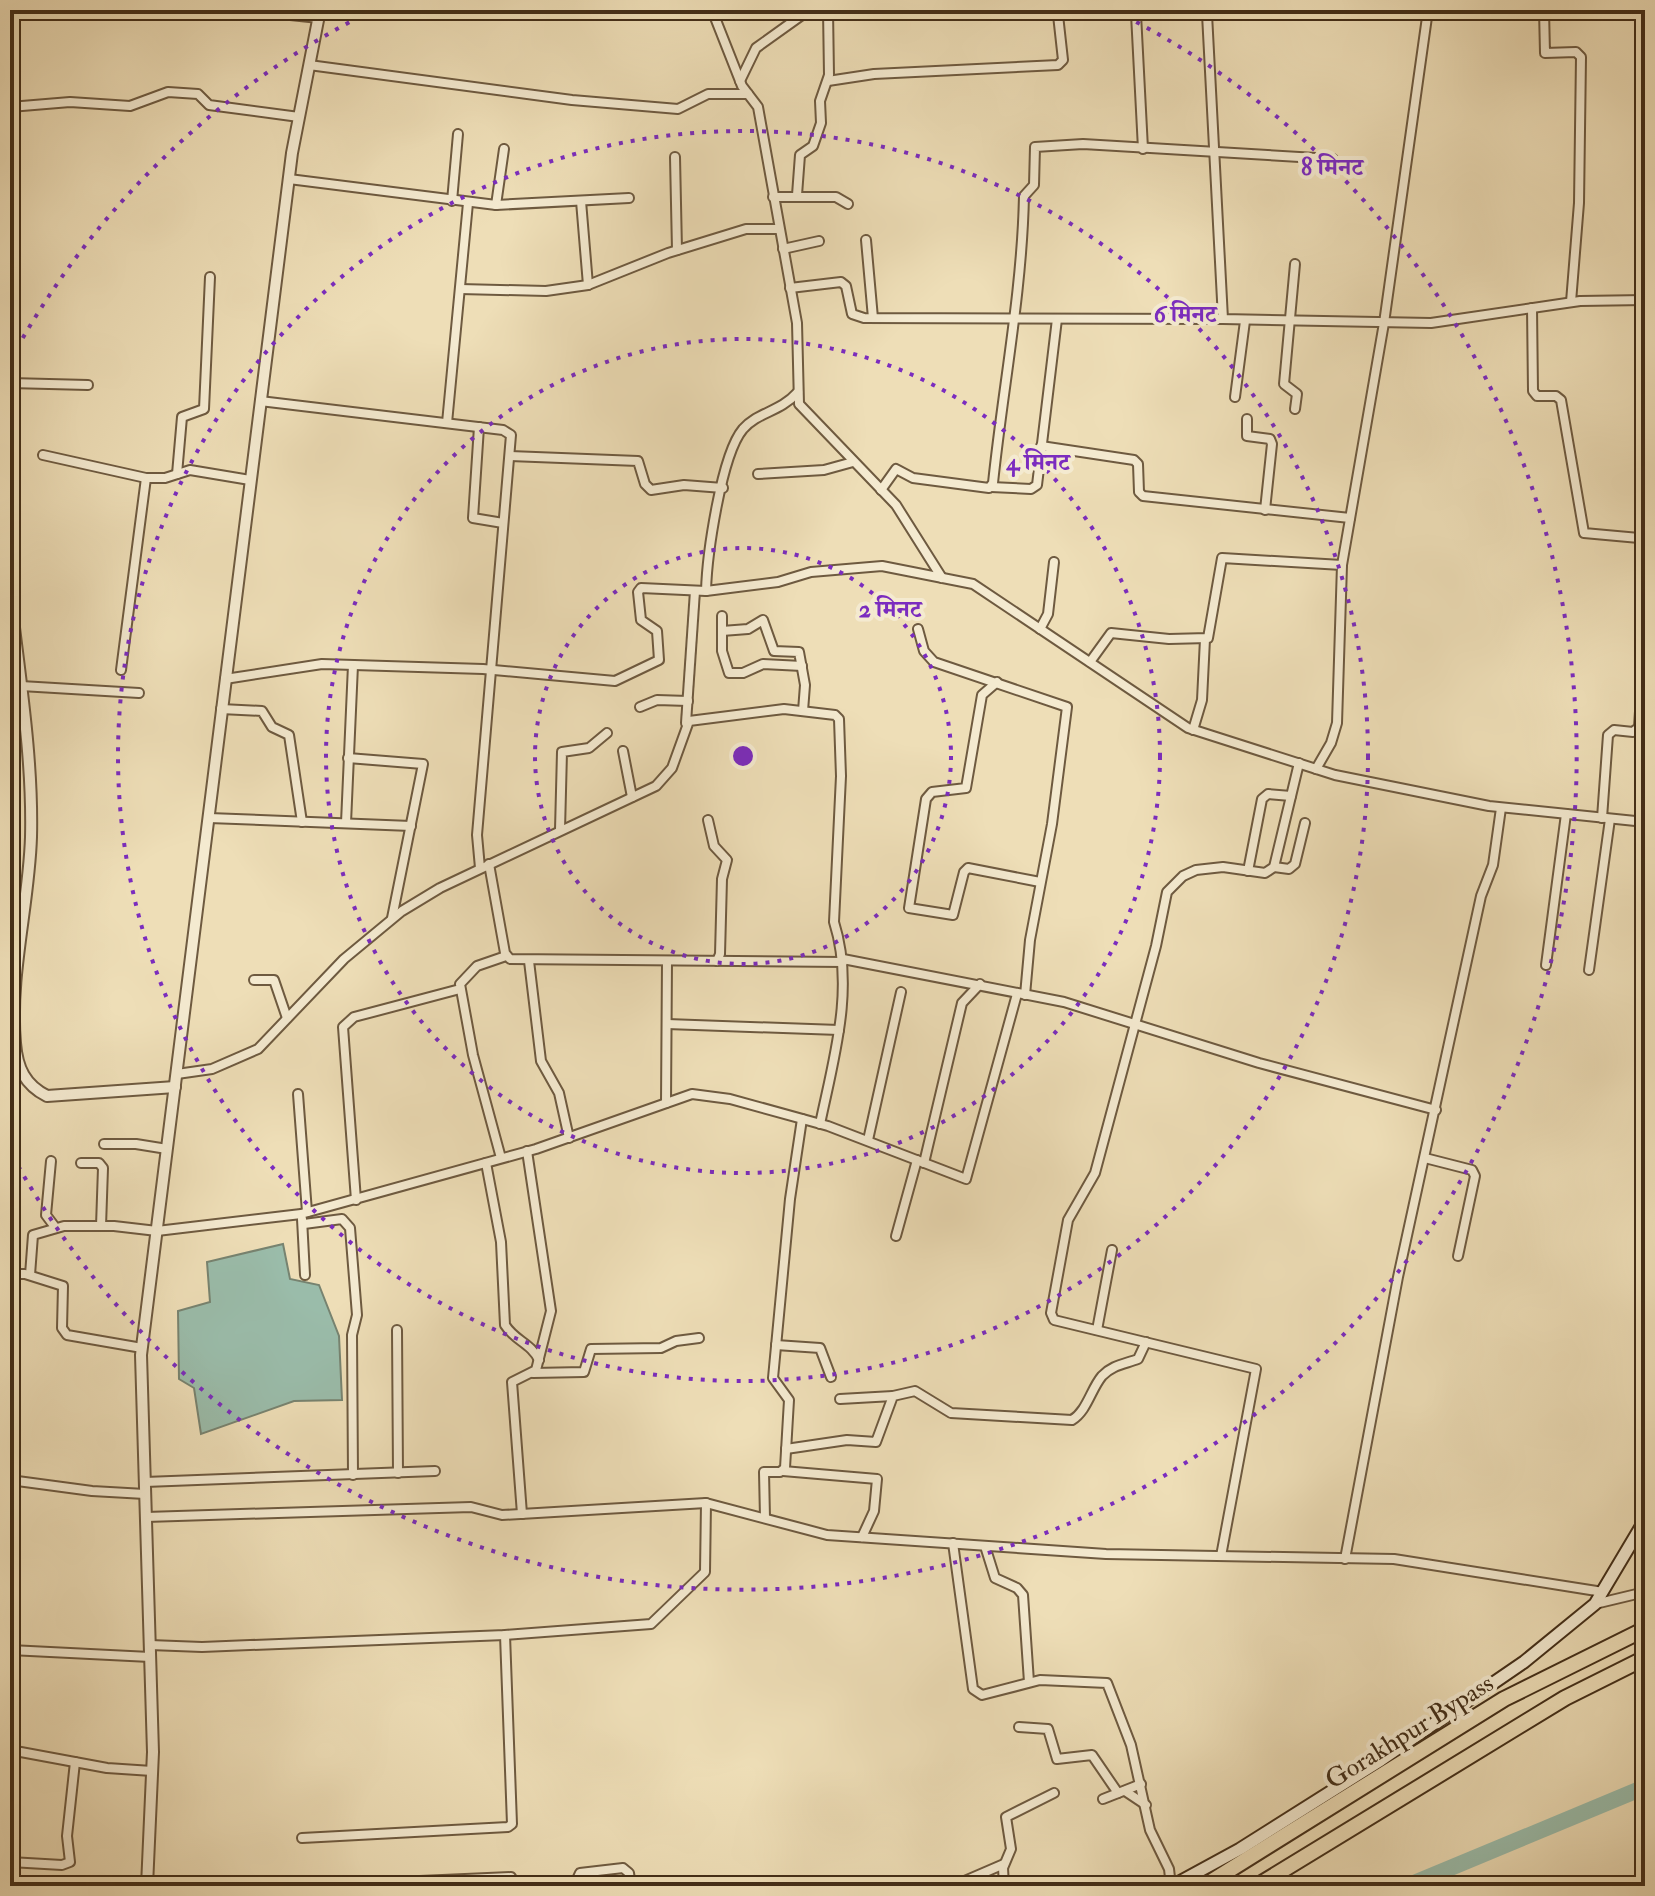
<svg xmlns="http://www.w3.org/2000/svg" width="1655" height="1896" viewBox="0 0 1655 1896" font-family="'IM FELL Double Pica','Noto Serif Devanagari',serif">
  <style>
    .water { fill: #9abcaa; stroke: #778370; stroke-width: 2 }
    .lines { fill: none; stroke-linecap: round; stroke-linejoin: round }
    .river { stroke: #9abcaa; stroke-width: 16 }
    .minor-casing { stroke: #6e5a40; stroke-width: 12 }
    .tertiary-casing { stroke: #6e5a40; stroke-width: 14 }
    .secondary-casing { stroke: #432e18; stroke-width: 15 }
    .trunk-casing { stroke: #432e18; stroke-width: 18 }
    .minor { stroke: #f4ead0; stroke-width: 8 }
    .tertiary { stroke: #f4ead0; stroke-width: 10 }
    .secondary { stroke: #f4ead0; stroke-width: 11 }
    .trunk { stroke: #eedeb7; stroke-width: 14 }
    .ring { fill: none; stroke: #7b2cbf; stroke-width: 4; stroke-dasharray: 4 8 }
    .labels { text-anchor: middle; stroke-width: 8; stroke-linejoin: round; paint-order: stroke }
    .street-label { font-size: 26px; fill: #432e18; stroke: #f4ead0 }
    .centre { fill: #7b2cbf; stroke: #f4ead0; stroke-width: 4 }
    .ring-label { font-size: 24px; text-anchor: middle; font-weight: bold; fill: #7b2cbf; stroke: #f4ead0; stroke-width: 8; stroke-linejoin: round; paint-order: stroke }
  </style>
  <rect width="100%" height="100%" fill="#eedeb7"/>
  <filter id="stains"><feTurbulence type="fractalNoise" baseFrequency=".0025" numOctaves="4"/><feColorMatrix values="0 0 0 0 .2 0 0 0 0 .09 0 0 0 0 .02 0 0 0 .5 -.17"/></filter>
  <radialGradient id="worn" r=".72"><stop offset=".6" stop-color="#630" stop-opacity="0"/><stop offset="1" stop-color="#630" stop-opacity=".3"/></radialGradient>
  <polygon class="water" points="283,1244 290,1279 319,1285 339,1336 342,1400 294,1401 201,1434 194,1388 179,1379 178,1311 210,1302 207,1262"/>
  <g class="lines">
    <polyline class="river" points="1407,1886 1645,1787"/>
    <defs>
      <g id="minor">
        <polyline points="56,10 71,10"/>
        <polyline points="243,10 319,18"/>
        <polyline points="712,10 742,86 758,107 797,323 799,404 896,505 942,578"/>
        <polyline points="909,10 1207,14 1228,10"/>
        <polyline points="1544,10 1545,53 1576,52 1581,57 1579,203 1571,302"/>
        <polyline points="1136,14 1143,149"/>
        <polyline points="1207,14 1223,319 1431,323 1580,301 1645,300"/>
        <polyline points="309,65 572,100 678,109 708,94 748,94"/>
        <polyline points="740,81 756,48 809,10"/>
        <polyline points="828,81 874,74 1058,65 1063,60 1058,15"/>
        <polyline points="10,107 70,102 130,106 168,92 198,94 209,105 299,117"/>
        <polyline points="675,157 677,250"/>
        <polyline points="289,179 496,205 629,198"/>
        <polyline points="797,195 800,155 813,146 821,123 820,101 829,75 828,10"/>
        <polyline points="773,197 836,197 848,204"/>
        <polyline points="452,201 458,134"/>
        <polyline points="581,201 588,285"/>
        <polyline points="496,205 504,149"/>
        <polyline points="866,240 873,318"/>
        <polyline points="783,249 819,241"/>
        <polyline points="790,288 841,282 846,286 852,314 864,318 1223,319"/>
        <polyline points="460,289 546,291 588,285 668,253 746,229 779,229"/>
        <polyline points="1532,308 1533,391 1537,396 1556,396 1561,400 1584,533 1639,538 1645,542"/>
        <polyline points="10,383 88,385"/>
        <polyline points="1235,397 1245,321"/>
        <polyline points="260,401 503,430 511,435 477,835 480,868"/>
        <polyline points="1295,409 1297,394 1284,384 1295,264"/>
        <polyline points="1247,419 1247,436 1270,439 1272,444 1265,510"/>
        <polyline points="447,423 468,203"/>
        <polyline points="479,427 473,518 503,523"/>
        <polyline points="1041,446 1134,460 1138,464 1139,492 1143,496 1350,518"/>
        <polyline points="43,455 146,478 165,478 190,470 250,480"/>
        <polyline points="510,456 638,461 645,484 651,490 684,485 723,488"/>
        <polyline points="177,474 182,417 204,409 210,277"/>
        <polyline points="758,474 824,470 853,462"/>
        <polyline points="991,487 1031,489 1037,485 1057,319"/>
        <path d="M881,490L896,469L913,478L989,488L993,483C1003,387 1022,293 1024,196L1034,185L1035,147L1083,144L1333,159"/>
        <path d="M706,591C707,556 721,455 743,429C759,411 779,413 798,392"/>
        <polyline points="722,616 722,651 729,673 743,673 763,664 802,666"/>
        <polyline points="918,629 924,651 934,662 1067,707 1052,824 1030,940 1025,995"/>
        <polyline points="1040,629 1048,614 1054,562"/>
        <polyline points="722,631 748,629 763,620 774,651 799,652 805,685 803,711"/>
        <polyline points="1090,662 1111,633 1169,639 1208,638 1222,558 1342,565"/>
        <polyline points="121,670 146,478"/>
        <polyline points="225,679 322,664 483,669 615,681 659,660 657,631 641,620 638,592 641,588 706,591 778,582 811,572 882,566 973,584 1188,728 1335,775 1489,806 1645,822"/>
        <polyline points="997,682 982,695 966,788 932,792 926,799 909,908 953,915 964,872 968,868 1040,882"/>
        <polyline points="21,686 139,693"/>
        <polyline points="10,699 22,699"/>
        <polyline points="640,707 657,700 688,701"/>
        <polyline points="221,709 262,711 272,727 289,735 302,822"/>
        <polyline points="686,723 695,591"/>
        <polyline points="1193,730 1202,700 1205,639"/>
        <polyline points="623,751 632,797"/>
        <polyline points="348,758 423,764 392,918"/>
        <polyline points="1316,769 1331,743 1337,723 1342,565 1384,323 1428,10"/>
        <polyline points="209,818 411,826"/>
        <polyline points="1602,818 1608,735 1614,730 1633,732 1639,727 1645,634"/>
        <polyline points="708,820 714,846 727,860 722,879 720,954 717,961"/>
        <polyline points="346,823 353,665"/>
        <polyline points="560,830 562,752 589,748 607,733"/>
        <polyline points="489,864 505,953 510,959 843,962"/>
        <polyline points="1274,867 1289,869 1295,864 1305,823"/>
        <polyline points="1248,871 1262,799 1268,794 1291,796"/>
        <polyline points="10,908 23,908"/>
        <polyline points="843,959 1064,1002 1259,1063 1436,1110"/>
        <polyline points="529,961 541,1061 559,1093 569,1138"/>
        <polyline points="1546,965 1566,814"/>
        <polyline points="1589,970 1610,819"/>
        <polyline points="254,980 274,980 287,1018"/>
        <polyline points="667,1024 839,1030"/>
        <path d="M177,1074L212,1069L258,1049L344,959L402,911L440,888L656,786L672,768L689,721L784,709L835,715L839,719L841,776L834,922C855,988 834,1057 820,1124"/>
        <polyline points="298,1094 307,1212"/>
        <polyline points="666,1103 667,961"/>
        <polyline points="868,1140 901,992"/>
        <polyline points="104,1144 136,1144 167,1149"/>
        <polyline points="501,1158 473,1055 460,984 477,966 506,956"/>
        <polyline points="1425,1158 1472,1170 1475,1176 1458,1256"/>
        <polyline points="51,1161 46,1215 55,1227"/>
        <polyline points="81,1163 99,1163 103,1168 101,1226"/>
        <path d="M486,1163L501,1242L505,1325C515,1341 531,1343 539,1360"/>
        <polyline points="924,1163 962,1003 980,984"/>
        <polyline points="356,1200 343,1027 354,1017 460,989"/>
        <polyline points="302,1219 305,1275"/>
        <polyline points="304,1224 342,1219 350,1228 357,1315 352,1335 353,1475"/>
        <polyline points="896,1236 917,1160"/>
        <polyline points="10,1274 25,1274 63,1286 62,1328 67,1335 142,1348"/>
        <polyline points="30,1275 33,1235 64,1226 114,1226 157,1231 301,1214 536,1149 692,1094 730,1099 828,1126 966,1179 1017,994"/>
        <polyline points="397,1330 398,1473"/>
        <polyline points="1097,1330 1112,1250"/>
        <polyline points="776,1345 820,1348 831,1377"/>
        <polyline points="533,1373 584,1372 591,1349 661,1348 676,1341 699,1338"/>
        <polyline points="840,1399 893,1396"/>
        <path d="M786,1449L847,1440L876,1442L893,1396L915,1391L951,1413L1072,1420C1087,1411 1091,1389 1102,1376C1112,1365 1125,1364 1138,1359L1146,1342"/>
        <polyline points="783,1471 877,1479 874,1511 862,1537"/>
        <polyline points="10,1480 92,1491 145,1494"/>
        <polyline points="145,1482 435,1471"/>
        <polyline points="522,1514 512,1382 536,1370 551,1311 527,1151"/>
        <polyline points="146,1517 471,1507 502,1515 706,1503 827,1535 1106,1554 1394,1559 1603,1592"/>
        <polyline points="765,1518 764,1472 780,1472 785,1468 789,1400 773,1378 790,1199 802,1119"/>
        <polyline points="953,1543 973,1689 982,1695 1040,1680 1107,1683 1131,1745 1150,1830 1169,1869 1171,1886"/>
        <polyline points="985,1546 995,1578 1017,1588 1023,1595 1029,1682"/>
        <polyline points="1221,1556 1256,1369 1054,1320 1051,1313 1068,1220 1095,1173 1156,946 1167,892 1183,876 1196,870 1223,867 1265,873 1274,867 1299,763"/>
        <polyline points="1345,1559 1398,1277 1481,896 1493,865 1501,808"/>
        <polyline points="1595,1604 1645,1592"/>
        <polyline points="150,1645 202,1647 505,1635 651,1624 705,1572 706,1503"/>
        <polyline points="10,1650 150,1657"/>
        <polyline points="1019,1727 1048,1729 1057,1759 1092,1755 1118,1793"/>
        <polyline points="10,1750 107,1768 152,1771"/>
        <polyline points="1125,1791 1146,1805"/>
        <polyline points="1103,1799 1141,1784"/>
        <polyline points="302,1838 508,1827 512,1824 505,1635"/>
        <polyline points="10,1862 62,1865 70,1862 67,1836 75,1762"/>
        <polyline points="147,1881 329,1885 511,1877 516,1886"/>
        <polyline points="574,1886 580,1873 623,1868 629,1873 631,1886"/>
        <polyline points="953,1886 1004,1864"/>
        <polyline points="1004,1886 1003,1868 1011,1849 1006,1817 1054,1793"/>
      </g>
      <g id="tertiary">
        <path d="M10,594C19,674 33,757 31,837C29,905 9,974 15,1043C17,1068 25,1085 47,1096L175,1087"/>
        <polyline points="147,1886 153,1752 141,1355 292,153 320,10"/>
      </g>
      <polyline id="secondary" points="1172,1886 1240,1849 1381,1760 1524,1662 1595,1604 1645,1520"/>
      <g id="trunk">
        <polyline points="1204,1886 1504,1699 1645,1629"/>
        <polyline points="1257,1886 1565,1698 1645,1658"/>
      </g>
    </defs>
    <use href="#minor" class="minor-casing"/>
    <use href="#tertiary" class="tertiary-casing"/>
    <use href="#secondary" class="secondary-casing"/>
    <use href="#trunk" class="trunk-casing"/>
    <use href="#minor" class="minor"/>
    <use href="#tertiary" class="tertiary"/>
    <use href="#secondary" class="secondary"/>
    <use href="#trunk" class="trunk"/>
  </g>
  <g class="ring">
    <circle cx="743" cy="756" r="208"/>
    <circle cx="743" cy="756" r="417"/>
    <circle cx="743" cy="756" r="625"/>
    <path d="M11 359A833 833 0 0 1 371 11M1115 11A833 833 0 1 1 11 1153"/>
  </g>
  <g class="labels">
    <g class="street-label">
      <text transform="translate(1409 1731) rotate(-32)" y="9">Gorakhpur Bypass</text>
    </g>
  </g>
  <circle cx="743" cy="756" r="12" class="centre"/>
  <g class="ring-label">
    <text x="1332" y="175">8 मिनट</text>
    <text x="1185" y="322">6 मिनट</text>
    <text x="1038" y="470">4 मिनट</text>
    <text x="890" y="617">2 मिनट</text>
  </g>
  <rect width="1655" height="1896" fill="none" stroke="#eedeb7" stroke-width="40"/>
  <rect x="12" y="12" width="1631" height="1872" fill="none" stroke="#432e18" stroke-width="4"/>
  <rect x="20" y="20" width="1615" height="1856" fill="none" stroke="#432e18" stroke-width="2"/>
  <rect width="100%" height="100%" filter="url(#stains)"/>
  <rect width="100%" height="100%" fill="url(#worn)"/>
</svg>
